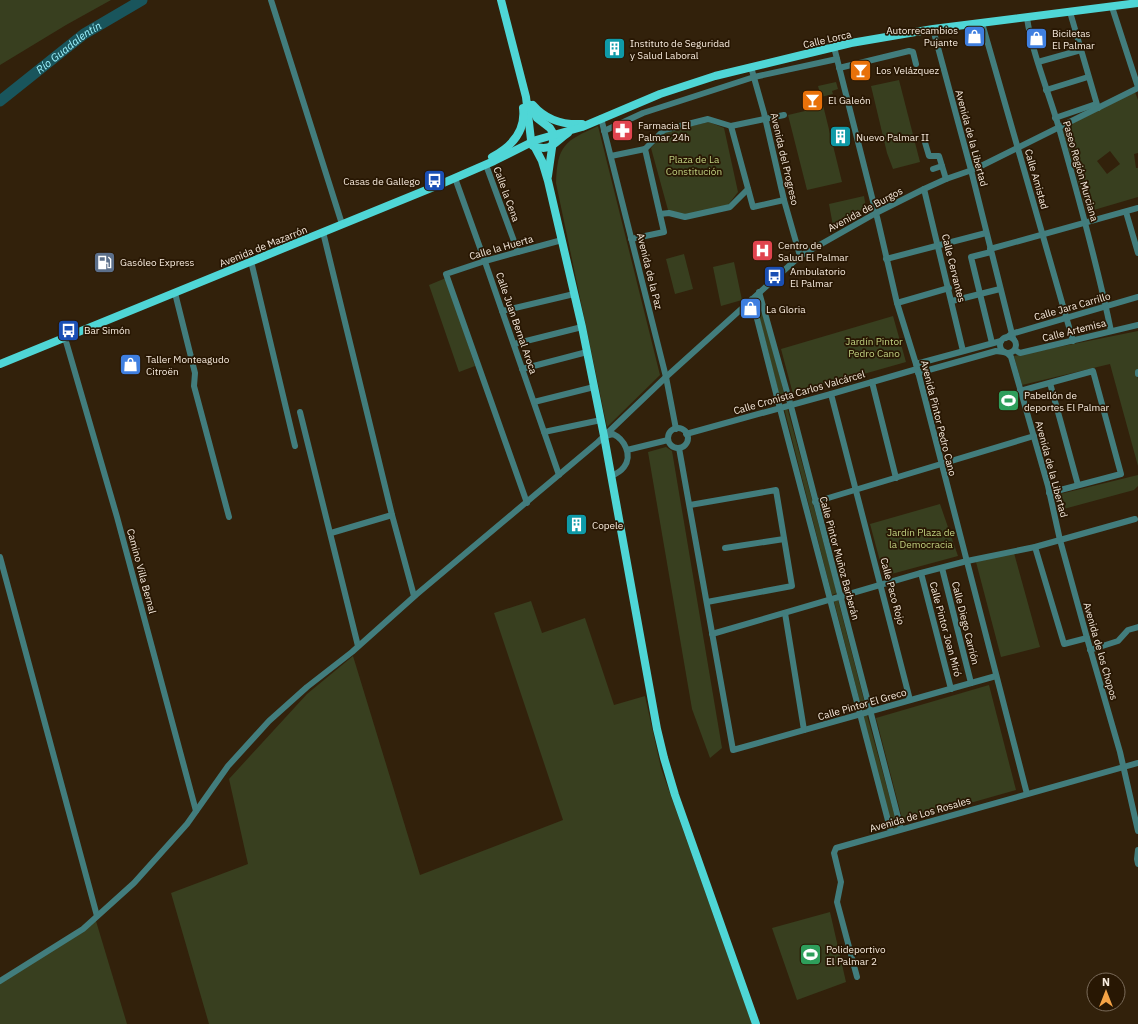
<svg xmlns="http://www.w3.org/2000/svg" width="1138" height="1024" viewBox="0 0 1138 1024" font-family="'IBM Plex Sans',sans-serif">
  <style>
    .green { fill: #383f1f; fill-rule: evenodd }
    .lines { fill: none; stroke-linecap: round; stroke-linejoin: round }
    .river { stroke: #19555c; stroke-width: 11 }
    .minor { stroke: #427d7d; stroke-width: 6 }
    .major { stroke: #4fd6d6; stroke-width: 8 }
    .labels { text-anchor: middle; stroke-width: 3.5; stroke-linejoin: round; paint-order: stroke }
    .poi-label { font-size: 10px; fill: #f6eadd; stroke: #281703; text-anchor: start }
    .street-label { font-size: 10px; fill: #f6eadd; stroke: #281703 }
    .park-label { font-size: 10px; fill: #c0d181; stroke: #281703 }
    .water-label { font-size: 11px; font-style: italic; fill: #9df3fe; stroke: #281703 }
  </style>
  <rect width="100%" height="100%" fill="#32210b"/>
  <g class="green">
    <polygon points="0,0 111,0 66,25 0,65"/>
    <polygon points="899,80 920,162 893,169 887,153 871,86"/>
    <polygon points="836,82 838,89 832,91 833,94 821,97 842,182 807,190 788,115 805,111 803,101 821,97 818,86"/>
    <path d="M1135,92L1138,100V153L1134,154L1136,168H1138V197L1087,212L1062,128ZM1110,151L1120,164L1107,174L1097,161Z"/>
    <polygon points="709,122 724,128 738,192 728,205 685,215 668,210 651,148 665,132"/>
    <path d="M598,126L660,375L607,427L556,183C557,145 565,141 598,126Z"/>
    <polygon points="864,196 866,208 833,226 829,204"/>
    <polygon points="684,254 693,289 675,294 666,259"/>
    <polygon points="734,262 742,300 721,306 713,267"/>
    <polygon points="446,278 475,366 459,372 429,285"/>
    <polygon points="759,296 786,401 781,402 755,300"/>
    <polygon points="893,316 906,362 793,394 781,349"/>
    <polygon points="1138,331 1138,369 1136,370 1138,380 1138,466 1110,364 1022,385 1014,356"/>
    <polygon points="787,407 837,593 832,595 784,408"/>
    <polygon points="666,447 672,451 722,748 710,758 692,709 648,452"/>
    <polygon points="1138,475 1138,486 1134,490 1060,510 1056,495"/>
    <polygon points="940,504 958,556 884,576 870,524"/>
    <polygon points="1014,553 1040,647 1001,657 976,562"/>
    <polygon points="838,600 866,708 862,710 834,601"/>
    <polygon points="531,601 542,633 585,618 614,705 645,696 661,768 752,1024 209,1024 171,893 248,864 229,779 307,694 353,656 420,875 563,820 494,613"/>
    <polygon points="989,685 1016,790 903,822 876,718"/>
    <polygon points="867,715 898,828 892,829 863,716"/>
    <polygon points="830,912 846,982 797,1000 772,928"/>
    <polygon points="96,921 127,1024 0,1024 0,982"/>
  </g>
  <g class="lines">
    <path class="river" id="s1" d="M0,101L84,34L142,0"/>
    <g class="minor">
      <polyline points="271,0 342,224"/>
      <polyline points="1112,7 1138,87"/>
      <polyline points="1070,12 1098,108"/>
      <path d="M1027,18C1032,53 1049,93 1059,128C1078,195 1097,263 1111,331"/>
      <polyline points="982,23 1073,341"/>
      <polyline points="933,29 971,170 1013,338"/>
      <polyline points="834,47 878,221 897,303 916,364 1027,794"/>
      <polyline points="1038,62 1081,50"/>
      <polyline points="751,67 764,113 784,200 800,256"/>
      <polyline points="839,68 909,51 913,52 916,64"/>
      <polyline points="1046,90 1088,77"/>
      <polyline points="601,118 666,377 676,429"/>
      <polyline points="1055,118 1096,104"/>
      <polyline points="731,126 753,207 784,200"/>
      <polyline points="604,131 643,113 754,77 837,59"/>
      <polyline points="924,139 929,156 939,156 946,179"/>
      <polyline points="611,156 645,149 664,130 708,119 731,126 784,115"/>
      <polyline points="486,165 518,252"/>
      <polyline points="933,169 942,166"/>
      <polyline points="455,178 483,256 559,475"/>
      <polyline points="924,189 963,351"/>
      <polyline points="1126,212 1138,253"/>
      <polyline points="660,214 669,213 685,217 730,207 748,189"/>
      <polyline points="323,232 392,515 414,596"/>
      <polyline points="631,239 664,232 645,149"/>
      <polyline points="990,249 1138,208"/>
      <polyline points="991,252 971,257 992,343"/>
      <polyline points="886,259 986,233"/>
      <polyline points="251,261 295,446"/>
      <polyline points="759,292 792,410 901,829"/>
      <polyline points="175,293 195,373 194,386 229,517"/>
      <polyline points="752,299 778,401 891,832"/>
      <polyline points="952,301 1000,289"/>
      <polyline points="897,303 949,288"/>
      <polyline points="502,311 574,294"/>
      <circle cx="1008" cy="345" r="8"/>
      <polyline points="65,338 117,517 196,811"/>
      <polyline points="1006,338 1011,334 1138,297"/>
      <polyline points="514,344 582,327"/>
      <polyline points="1015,350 1020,353 1138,325"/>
      <polyline points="1008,354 1011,357 1048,486 1060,540 1087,638 1120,752 1138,831"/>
      <polyline points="916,364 1001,341"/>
      <polyline points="522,369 587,352"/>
      <polyline points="1138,372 1138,374"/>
      <polyline points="918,373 996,351 1004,352"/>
      <polyline points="872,382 896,478"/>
      <polyline points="1050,383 1078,485"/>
      <polyline points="1020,391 1093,371 1121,474 1049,493"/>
      <polyline points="831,394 910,700"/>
      <polyline points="534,402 594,387"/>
      <polyline points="300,412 358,646"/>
      <circle cx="678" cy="438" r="10"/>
      <polyline points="544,432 601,420"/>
      <polyline points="686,434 831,394 917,369"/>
      <path d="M605,436L613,434C624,439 633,455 624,467C621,471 616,474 611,476"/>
      <polyline points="679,448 733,750 996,676"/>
      <polyline points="627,450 668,440"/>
      <polyline points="815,502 1034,436"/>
      <polyline points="527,503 446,274 485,261 562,240"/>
      <polyline points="690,505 776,490 792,586 707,602"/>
      <polyline points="331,533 392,515"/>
      <polyline points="1035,547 1064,644 1087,638"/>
      <polyline points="725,548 784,539"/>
      <polyline points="0,557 97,916"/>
      <polyline points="942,568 971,683"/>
      <polyline points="921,573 951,689"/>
      <polyline points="785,613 804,730"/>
      <polyline points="712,634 921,573 967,561 1035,547 1135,519"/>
      <polyline points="1090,650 1118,641 1128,630 1138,627"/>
      <polyline points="1138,850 1137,859 1138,864"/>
      <polyline points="857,977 837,902 841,882 834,853 836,848 1138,763"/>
      <polyline points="0,981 83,929 134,883 187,824 228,766 269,721 307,687 352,652 417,594 598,442 666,377 800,256 876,213 924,189 946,179 975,169 1138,88"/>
    </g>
    <g class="major">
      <polyline points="501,0 526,97 531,140 542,161 548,181 582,327 604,436 657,729 664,758 675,795 756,1024"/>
      <polyline points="530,105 537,118 550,128 553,133 553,141 548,176"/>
      <path d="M533,105C546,120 563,125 582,124"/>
      <path d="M533,146C552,152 553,143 568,133"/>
      <path d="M492,157C511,147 526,132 523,108"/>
      <polyline points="0,364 441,184 494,161 536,140 582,127 660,94 715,76 851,43 933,29 1138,3"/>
    </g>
  </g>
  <defs>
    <symbol id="shop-square" viewBox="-11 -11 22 22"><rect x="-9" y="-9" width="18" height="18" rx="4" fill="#3f7fe0" stroke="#281703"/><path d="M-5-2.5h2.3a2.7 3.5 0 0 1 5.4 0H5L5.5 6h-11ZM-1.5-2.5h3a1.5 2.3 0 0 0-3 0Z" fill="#fff"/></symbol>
    <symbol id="building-square" viewBox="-11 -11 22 22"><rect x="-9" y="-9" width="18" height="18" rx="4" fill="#0f9aa8" stroke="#281703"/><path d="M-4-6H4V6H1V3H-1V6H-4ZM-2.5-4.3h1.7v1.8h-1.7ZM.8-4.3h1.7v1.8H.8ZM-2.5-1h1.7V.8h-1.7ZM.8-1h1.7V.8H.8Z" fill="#fff"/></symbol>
    <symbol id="bar-square" viewBox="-11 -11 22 22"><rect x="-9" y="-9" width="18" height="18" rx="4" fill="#e8710a" stroke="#281703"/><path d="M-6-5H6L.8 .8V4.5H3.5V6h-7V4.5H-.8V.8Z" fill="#fff"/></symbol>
    <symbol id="pharmacy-square" viewBox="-11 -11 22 22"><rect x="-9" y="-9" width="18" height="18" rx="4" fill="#e0444e" stroke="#281703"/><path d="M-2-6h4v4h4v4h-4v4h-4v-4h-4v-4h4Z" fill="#fff"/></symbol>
    <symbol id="bus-square" viewBox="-11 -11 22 22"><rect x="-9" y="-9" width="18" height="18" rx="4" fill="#1a4fb4" stroke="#281703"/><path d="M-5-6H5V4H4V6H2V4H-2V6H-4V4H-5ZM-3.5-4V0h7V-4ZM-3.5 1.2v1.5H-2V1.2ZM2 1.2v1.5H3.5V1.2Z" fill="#fff"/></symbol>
    <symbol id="hospital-square" viewBox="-11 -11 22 22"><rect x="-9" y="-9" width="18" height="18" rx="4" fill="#e0444e" stroke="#281703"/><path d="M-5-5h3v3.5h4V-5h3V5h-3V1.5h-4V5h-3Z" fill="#fff"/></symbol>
    <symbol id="fuel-square" viewBox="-11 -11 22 22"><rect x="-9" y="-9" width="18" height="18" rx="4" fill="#5c6f8a" stroke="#281703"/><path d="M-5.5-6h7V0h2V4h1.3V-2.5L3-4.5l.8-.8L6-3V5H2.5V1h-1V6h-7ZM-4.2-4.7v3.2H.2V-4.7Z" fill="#fff"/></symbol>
    <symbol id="stadium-square" viewBox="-11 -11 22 22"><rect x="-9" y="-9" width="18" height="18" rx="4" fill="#2e9e5b" stroke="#281703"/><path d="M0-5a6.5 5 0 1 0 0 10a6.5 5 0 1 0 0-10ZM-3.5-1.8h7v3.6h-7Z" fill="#fff"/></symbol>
  </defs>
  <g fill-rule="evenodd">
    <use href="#shop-square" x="962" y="24" width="25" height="25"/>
    <use href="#shop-square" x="1024" y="26" width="25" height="25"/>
    <use href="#building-square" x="602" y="36" width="25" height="25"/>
    <use href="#bar-square" x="848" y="58" width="25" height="25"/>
    <use href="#bar-square" x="800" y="88" width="25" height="25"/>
    <use href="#pharmacy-square" x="610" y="118" width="25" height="25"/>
    <use href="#building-square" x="828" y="124" width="25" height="25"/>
    <use href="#bus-square" x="422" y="168" width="25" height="25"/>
    <use href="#hospital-square" x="750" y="238" width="25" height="25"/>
    <use href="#fuel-square" x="92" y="250" width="25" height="25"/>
    <use href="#bus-square" x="762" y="264" width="25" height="25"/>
    <use href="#shop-square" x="738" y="296" width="25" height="25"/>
    <use href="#bus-square" x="56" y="318" width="25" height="25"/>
    <use href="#shop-square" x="118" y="352" width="25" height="25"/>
    <use href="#stadium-square" x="996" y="388" width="25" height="25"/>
    <use href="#building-square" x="564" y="512" width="25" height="25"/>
    <use href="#stadium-square" x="798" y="942" width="25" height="25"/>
  </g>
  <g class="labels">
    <g class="poi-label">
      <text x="958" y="34" text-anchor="end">Autorrecambios<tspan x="958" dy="12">Pujante</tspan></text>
      <text x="1052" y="37">Biciletas<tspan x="1052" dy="12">El Palmar</tspan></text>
      <text x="630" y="47">Instituto de Seguridad<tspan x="630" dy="12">y Salud Laboral</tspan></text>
      <text x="876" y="74">Los Velázquez</text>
      <text x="828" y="104">El Galeón</text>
      <text x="638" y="129">Farmacia El<tspan x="638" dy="12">Palmar 24h</tspan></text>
      <text x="856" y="141">Nuevo Palmar II</text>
      <text x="420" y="185" text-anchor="end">Casas de Gallego</text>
      <text x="778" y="249">Centro de<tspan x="778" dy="12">Salud El Palmar</tspan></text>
      <text x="120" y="266">Gasóleo Express</text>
      <text x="790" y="275">Ambulatorio<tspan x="790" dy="12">El Palmar</tspan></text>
      <text x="766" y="313">La Gloria</text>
      <text x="84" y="334">Bar Simón</text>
      <text x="146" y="363">Taller Monteagudo<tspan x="146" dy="12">Citroën</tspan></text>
      <text x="1024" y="399">Pabellón de<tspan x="1024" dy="12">deportes El Palmar</tspan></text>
      <text x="592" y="529">Copele</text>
      <text x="826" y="953">Polideportivo<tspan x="826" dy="12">El Palmar 2</tspan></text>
    </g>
    <g class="street-label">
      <text transform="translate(827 39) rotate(-13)" y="4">Calle Lorca</text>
      <text transform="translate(972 138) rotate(75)" y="4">Avenida de la Libertad</text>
      <text transform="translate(785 159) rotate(77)" y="4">Avenida del Progreso</text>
      <text transform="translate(1081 171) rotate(74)" y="4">Paseo Región Murciana</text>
      <text transform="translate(1037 179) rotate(74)" y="4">Calle Amistad</text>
      <text transform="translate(507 194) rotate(70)" y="4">Calle la Cena</text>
      <text transform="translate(865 209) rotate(-28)" y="4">Avenida de Burgos</text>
      <text transform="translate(263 246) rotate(-22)" y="4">Avenida de Mazarrón</text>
      <text transform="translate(501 247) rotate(-16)" y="4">Calle la Huerta</text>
      <text transform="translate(954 268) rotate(76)" y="4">Calle Cervantes</text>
      <text transform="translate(650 271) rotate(76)" y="4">Avenida de la Paz</text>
      <text transform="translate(1072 306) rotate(-16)" y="4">Calle Jara Carrillo</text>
      <text transform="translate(517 323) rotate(71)" y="4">Calle Juan Bernal Aroca</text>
      <text transform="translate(1074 330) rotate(-14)" y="4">Calle Artemisa</text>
      <text transform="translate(799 392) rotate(-16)" y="4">Calle Cronista Carlos Valcárcel</text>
      <text transform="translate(939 418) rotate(76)" y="4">Avenida Pintor Pedro Cano</text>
      <text transform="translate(1052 469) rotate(75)" y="4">Avenida de la Libertad</text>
      <text transform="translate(840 558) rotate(75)" y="4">Calle Pintor Muñoz Barberán</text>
      <text transform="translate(142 571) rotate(75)" y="4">Camino Villa Bernal</text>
      <text transform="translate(893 591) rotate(75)" y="4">Calle Paco Rojo</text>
      <text transform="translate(966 623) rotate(76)" y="4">Calle Diego Carrión</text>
      <text transform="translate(946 629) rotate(75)" y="4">Calle Pintor Joan Miró</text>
      <text transform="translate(1101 651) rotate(74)" y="4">Avenida de los Chopos</text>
      <text transform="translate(862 704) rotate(-16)" y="4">Calle Pintor El Greco</text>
      <text transform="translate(920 814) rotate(-16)" y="4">Avenida de Los Rosales</text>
    </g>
    <g class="park-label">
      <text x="694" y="163">Plaza de La<tspan x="694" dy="12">Constitución</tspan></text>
      <text x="874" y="345">Jardín Pintor<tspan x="874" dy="12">Pedro Cano</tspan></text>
      <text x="921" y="536">Jardín Plaza de<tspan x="921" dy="12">la Democracia</tspan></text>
    </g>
    <g class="water-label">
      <text dy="4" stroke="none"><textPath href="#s1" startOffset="87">Río Guadalentín</textPath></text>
    </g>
  </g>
  <g transform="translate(1106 992)"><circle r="19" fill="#281703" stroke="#7a6b5a"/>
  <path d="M0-3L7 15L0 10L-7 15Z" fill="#f5a345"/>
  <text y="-6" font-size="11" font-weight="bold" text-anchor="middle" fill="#f6eadd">N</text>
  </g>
</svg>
